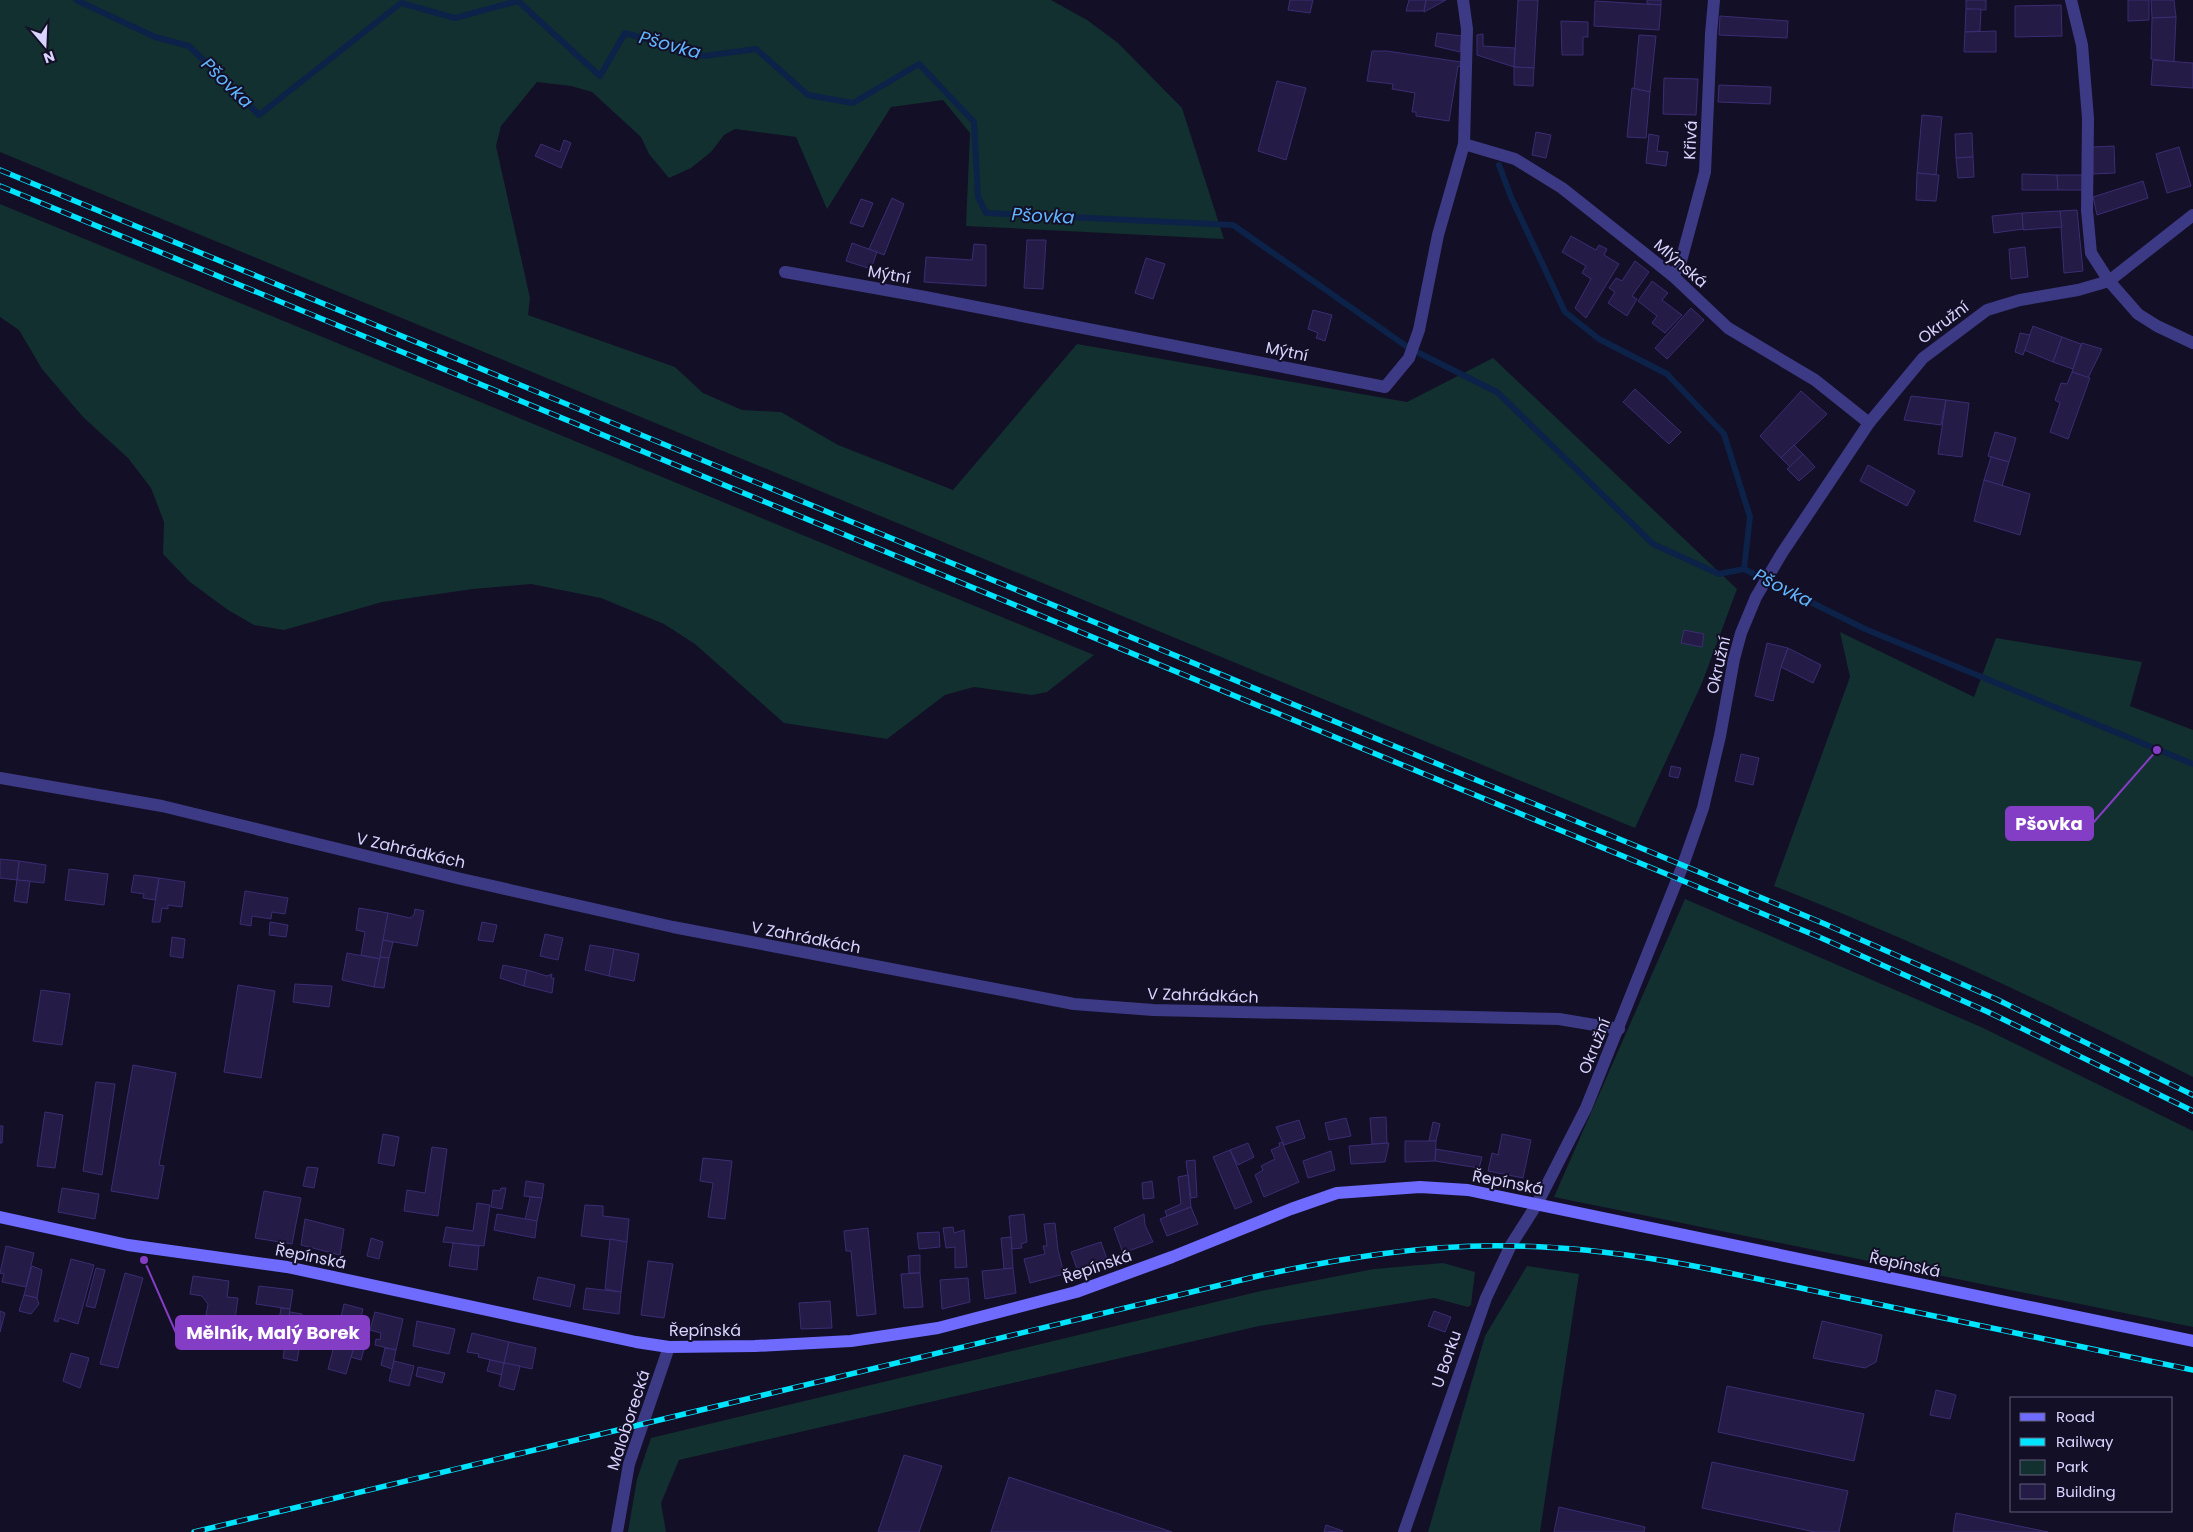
<svg xmlns="http://www.w3.org/2000/svg" width="2193" height="1532" viewBox="0 0 2193 1532" font-family="Poppins,sans-serif">
  <style>
    .green { fill: #12302f }
    .lines { fill: none; stroke-linecap: round; stroke-linejoin: round }
    .stream { stroke: #0c2248; stroke-width: 6 }
    .building { fill: #241b47; stroke: #3b2d73 }
    .street { stroke: #3d3a85; stroke-width: 12 }
    .secondary { stroke: #6f6bff; stroke-width: 12 }
    .rail-casing { stroke: #00e5ff; stroke-width: 5.5 }
    .rail { stroke: #130f26; stroke-width: 4; stroke-dasharray: 11; stroke-linecap: butt }
    .labels { text-anchor: middle; stroke-width: 4; stroke-linejoin: round; paint-order: stroke }
    .street-label { font-size: 16px; fill: #d9d4ff; stroke: #130f26 }
    .water-label { font-size: 18px; font-style: italic; fill: #62b6ff; stroke: #130f26 }
    .leader { fill: none; stroke: #843dc5; stroke-width: 2 }
    .callout-dot { fill: #843dc5; stroke: #130f26; stroke-width: 2 }
    .callout { fill: #843dc5; stroke: #843dc5; stroke-width: 2 }
    .callout-label { font-size: 18px; text-anchor: middle; font-weight: bold; fill: #fff }
  </style>
  <rect width="100%" height="100%" fill="#130f26"/>
  <g class="green">
    <polygon points="0,0 1051,0 1087,20 1118,43 1182,108 1224,239 966,226 970,133 943,100 891,107 827,209 796,137 735,129 724,135 711,152 691,168 669,178 649,154 641,137 592,92 571,86 537,82 501,126 496,146 530,298 528,315 675,367 703,393 742,410 781,412 838,445 953,490 1077,344 1407,402 1493,358 1737,589 1702,683 1635,828 0,152"/>
    <polygon points="0,204 1094,655 1047,692 1032,695 974,687 945,695 887,739 784,723 695,644 664,624 601,598 531,584 473,589 382,602 284,630 254,625 228,610 190,582 163,554 164,522 151,488 128,458 83,417 42,369 19,330 0,317"/>
    <path d="M1840,632L1974,697L1996,638L2142,662L2130,706L2193,730V1077C2056,1007 1917,942 1774,886L1850,677Z"/>
    <polygon points="1685,899 1981,1027 2193,1131 2193,1327 1554,1197"/>
    <polygon points="1443,1263 1475,1272 1471,1305 1468,1307 1434,1298 1259,1326 679,1460 661,1503 666,1532 628,1532 637,1479 651,1438 1261,1291 1374,1269"/>
    <polygon points="1527,1266 1579,1274 1540,1532 1428,1532 1485,1336"/>
  </g>
  <g class="lines">
    <g class="stream">
      <polyline points="76,0 155,37 189,46 259,115 401,3 455,18 518,1 600,76 625,33 704,56 756,49 808,95 853,103 919,64 974,122 978,197 986,213 1233,225 1406,346"/>
      <polyline points="1499,165 1511,197 1565,312 1599,339 1667,374 1724,434 1750,517 1744,569"/>
      <polyline points="1419,353 1497,392 1653,544 1719,574 1744,569 1865,629 2193,764"/>
    </g>
  </g>
  <g class="building">
    <polygon points="1290,0 1313,0 1310,13 1288,10"/>
    <polygon points="1409,0 1426,0 1424,11 1406,11"/>
    <polygon points="1426,0 1446,0 1424,12"/>
    <polygon points="1518,0 1538,0 1534,68 1514,67"/>
    <polygon points="1647,0 1661,0 1661,5 1647,4"/>
    <polygon points="1966,0 1986,0 1986,10 1966,9"/>
    <polygon points="2128,0 2149,0 2149,20 2128,21"/>
    <polygon points="2151,0 2174,0 2176,17 2152,18"/>
    <polygon points="1595,1 1661,5 1659,30 1594,26"/>
    <polygon points="2061,5 2062,36 2015,37 2015,6"/>
    <polygon points="1966,9 1981,9 1980,31 1965,32"/>
    <polygon points="1720,16 1788,21 1787,38 1719,35"/>
    <polygon points="2176,17 2174,62 2151,59 2152,18"/>
    <polygon points="1561,21 1588,22 1588,37 1583,37 1583,55 1562,55"/>
    <polygon points="1996,31 1996,52 1964,52 1965,32"/>
    <polygon points="1437,33 1462,36 1460,52 1435,46"/>
    <polygon points="1483,34 1483,46 1515,48 1514,67 1477,55 1477,35"/>
    <polygon points="1639,35 1656,36 1650,92 1634,89"/>
    <polygon points="1372,51 1387,51 1461,62 1461,67 1458,66 1449,121 1416,116 1416,112 1412,112 1415,93 1392,89 1393,84 1367,81"/>
    <polygon points="2153,60 2193,63 2193,88 2151,85"/>
    <polygon points="1514,67 1534,68 1533,86 1514,85"/>
    <polygon points="1664,78 1698,79 1696,115 1663,114"/>
    <polygon points="1277,81 1306,88 1286,160 1258,151"/>
    <polygon points="1719,85 1771,87 1770,104 1718,102"/>
    <polygon points="1632,88 1650,92 1646,138 1627,137"/>
    <polygon points="1922,115 1942,117 1936,175 1917,173"/>
    <polygon points="1536,132 1551,135 1546,158 1532,155"/>
    <polygon points="1972,133 1973,157 1956,158 1955,134"/>
    <polygon points="1649,134 1659,136 1657,151 1668,152 1666,166 1646,163"/>
    <polygon points="564,140 571,143 561,168 535,156 541,144 560,152"/>
    <polygon points="2114,146 2115,173 2093,174 2092,147"/>
    <polygon points="2179,147 2191,186 2167,193 2156,154"/>
    <polygon points="1973,157 1974,177 1958,178 1956,158"/>
    <polygon points="1917,173 1939,175 1936,201 1916,200"/>
    <polygon points="2022,174 2057,175 2058,190 2022,190"/>
    <polygon points="2057,175 2083,175 2083,190 2058,190"/>
    <polygon points="2143,181 2148,198 2097,215 2093,197"/>
    <polygon points="892,198 904,204 884,255 869,249"/>
    <polygon points="861,199 873,203 863,227 850,223"/>
    <polygon points="2077,210 2083,271 2064,273 2060,211"/>
    <polygon points="2060,211 2062,227 2023,230 2022,213"/>
    <polygon points="2022,213 2023,229 1994,233 1992,216"/>
    <polygon points="1571,236 1596,250 1599,245 1607,249 1604,255 1619,264 1586,318 1575,308 1591,279 1582,273 1586,266 1562,252"/>
    <polygon points="1027,240 1046,240 1043,289 1024,288"/>
    <polygon points="852,243 877,252 871,269 846,261"/>
    <polygon points="974,244 986,245 986,286 924,282 926,257 972,260"/>
    <polygon points="2025,247 2028,277 2011,279 2009,249"/>
    <polygon points="1146,258 1165,264 1153,299 1135,293"/>
    <polygon points="1635,261 1649,272 1632,296 1637,299 1627,316 1608,303 1615,292 1609,288 1616,278 1622,281"/>
    <polygon points="1652,281 1668,293 1662,300 1682,315 1665,333 1652,323 1657,316 1638,301"/>
    <polygon points="1691,308 1704,320 1667,359 1655,348"/>
    <polygon points="1313,310 1332,315 1325,341 1316,338 1318,333 1308,329"/>
    <polygon points="2033,326 2062,337 2053,362 2024,350"/>
    <polygon points="2020,333 2030,335 2023,355 2015,352"/>
    <polygon points="2062,337 2081,344 2073,369 2053,362"/>
    <polygon points="2082,343 2102,349 2088,378 2072,372"/>
    <polygon points="2072,372 2090,378 2068,439 2050,432 2060,403 2055,400 2061,383 2067,384"/>
    <polygon points="1635,389 1681,432 1669,444 1623,402"/>
    <polygon points="1801,391 1827,414 1781,458 1760,436"/>
    <polygon points="1911,396 1946,400 1941,425 1904,420"/>
    <polygon points="1946,400 1969,403 1962,457 1938,454"/>
    <polygon points="1995,432 2016,438 2009,462 1988,456"/>
    <polygon points="1794,445 1803,454 1790,467 1781,458"/>
    <polygon points="1803,454 1815,467 1799,481 1787,469"/>
    <polygon points="1991,457 2009,462 2002,486 1984,480"/>
    <polygon points="1868,465 1915,491 1907,506 1860,481"/>
    <polygon points="1984,480 2030,494 2020,535 1974,521"/>
    <polygon points="1684,630 1704,634 1702,647 1681,643"/>
    <polygon points="1767,643 1788,648 1781,667 1773,701 1755,696"/>
    <polygon points="1788,648 1821,665 1813,683 1781,667"/>
    <polygon points="1741,754 1759,758 1753,785 1735,781"/>
    <polygon points="1671,766 1681,768 1678,778 1669,776"/>
    <polygon points="0,859 19,861 17,880 0,878"/>
    <polygon points="19,861 46,865 44,883 17,880"/>
    <polygon points="69,869 108,874 104,905 65,900"/>
    <polygon points="134,875 159,878 155,900 143,898 144,894 131,892"/>
    <polygon points="159,878 185,882 182,907 168,905 168,909 162,908 160,922 152,922"/>
    <polygon points="17,880 30,881 27,903 14,901"/>
    <polygon points="245,891 288,898 285,914 272,912 271,919 252,916 251,926 240,924"/>
    <polygon points="359,908 388,913 380,959 361,955 365,932 356,930"/>
    <polygon points="415,909 424,911 417,946 383,940 388,913 410,918 414,915"/>
    <polygon points="270,922 288,925 286,937 269,935"/>
    <polygon points="482,922 497,925 493,942 478,940"/>
    <polygon points="545,934 563,938 558,960 540,956"/>
    <polygon points="172,937 185,939 183,958 170,956"/>
    <polygon points="383,940 393,942 389,958 380,957"/>
    <polygon points="590,945 614,949 609,976 585,970"/>
    <polygon points="614,949 639,954 634,981 609,976"/>
    <polygon points="347,953 380,959 374,987 342,980"/>
    <polygon points="380,957 389,958 384,988 374,987"/>
    <polygon points="503,965 527,970 524,986 500,978"/>
    <polygon points="527,970 547,976 552,974 551,978 554,978 552,993 524,986"/>
    <polygon points="295,984 332,986 329,1007 293,1002"/>
    <polygon points="238,985 275,991 261,1078 224,1072"/>
    <polygon points="41,990 70,994 62,1045 33,1041"/>
    <polygon points="133,1065 176,1073 159,1165 164,1166 158,1199 111,1191"/>
    <polygon points="96,1082 115,1084 102,1175 83,1171"/>
    <polygon points="45,1112 63,1115 55,1168 37,1166"/>
    <polygon points="1386,1117 1387,1143 1372,1144 1370,1118"/>
    <polygon points="1346,1118 1351,1136 1329,1140 1325,1123"/>
    <polygon points="1299,1120 1305,1138 1284,1145 1276,1127"/>
    <polygon points="1433,1122 1440,1124 1436,1141 1429,1141"/>
    <polygon points="0,1126 3,1126 2,1143 0,1143"/>
    <polygon points="383,1134 399,1137 394,1166 378,1163"/>
    <polygon points="1502,1134 1531,1140 1523,1178 1488,1171 1492,1153 1498,1155"/>
    <polygon points="1405,1141 1436,1141 1435,1161 1405,1162"/>
    <polygon points="1282,1142 1299,1182 1264,1197 1255,1175 1263,1170 1261,1166 1275,1159 1271,1150 1280,1146 1279,1143"/>
    <polygon points="1248,1143 1254,1157 1238,1165 1230,1150"/>
    <polygon points="1389,1143 1385,1162 1351,1164 1349,1146"/>
    <polygon points="432,1147 447,1149 438,1216 404,1211 407,1190 425,1193"/>
    <polygon points="1436,1149 1482,1157 1479,1168 1435,1161"/>
    <polygon points="1230,1150 1252,1202 1235,1209 1213,1157"/>
    <polygon points="1331,1151 1335,1170 1308,1178 1303,1161"/>
    <polygon points="703,1158 732,1161 725,1219 708,1217 713,1183 700,1181"/>
    <polygon points="1195,1160 1197,1197 1191,1198 1186,1161"/>
    <polygon points="307,1167 318,1168 314,1188 303,1186"/>
    <polygon points="1188,1175 1191,1207 1167,1216 1165,1211 1181,1204 1178,1177"/>
    <polygon points="526,1181 544,1184 542,1198 524,1196"/>
    <polygon points="1152,1181 1154,1198 1143,1199 1142,1183"/>
    <polygon points="62,1188 99,1194 95,1219 58,1212"/>
    <polygon points="501,1188 506,1188 502,1209 491,1207 493,1190 500,1191"/>
    <polygon points="264,1191 301,1198 292,1244 255,1238"/>
    <polygon points="530,1197 542,1198 537,1221 525,1220"/>
    <polygon points="477,1203 490,1205 484,1246 443,1242 446,1227 473,1231"/>
    <polygon points="585,1205 603,1206 603,1216 629,1219 627,1242 581,1236"/>
    <polygon points="1191,1207 1198,1224 1167,1236 1160,1219"/>
    <polygon points="497,1214 537,1221 535,1238 494,1230"/>
    <polygon points="1024,1214 1027,1242 1021,1244 1022,1248 1012,1249 1009,1216"/>
    <polygon points="1144,1214 1145,1225 1153,1242 1123,1253 1114,1228"/>
    <polygon points="305,1219 344,1229 340,1255 301,1245"/>
    <polygon points="1055,1223 1058,1250 1064,1274 1030,1283 1024,1259 1045,1254 1043,1246 1047,1246 1044,1224"/>
    <polygon points="953,1227 954,1233 964,1230 967,1267 955,1268 955,1247 946,1248 943,1228"/>
    <polygon points="868,1228 876,1314 857,1316 851,1251 846,1251 844,1231"/>
    <polygon points="939,1232 940,1247 919,1249 917,1233"/>
    <polygon points="1011,1237 1013,1268 1004,1269 1001,1238"/>
    <polygon points="371,1238 383,1242 379,1259 367,1256"/>
    <polygon points="610,1239 627,1242 621,1292 605,1289"/>
    <polygon points="1101,1242 1107,1259 1077,1269 1071,1252"/>
    <polygon points="453,1243 479,1246 477,1270 449,1266"/>
    <polygon points="6,1246 34,1253 26,1287 2,1282 4,1274 0,1273"/>
    <polygon points="920,1255 920,1273 909,1273 908,1256"/>
    <polygon points="71,1259 94,1265 78,1324 59,1318 58,1322 54,1321"/>
    <polygon points="648,1261 673,1264 664,1318 641,1315"/>
    <polygon points="32,1266 42,1270 37,1298 24,1295"/>
    <polygon points="96,1268 105,1270 95,1308 86,1306"/>
    <polygon points="1013,1268 1016,1293 985,1299 982,1271"/>
    <polygon points="125,1273 143,1278 118,1368 100,1364"/>
    <polygon points="920,1273 923,1307 904,1308 901,1274"/>
    <polygon points="193,1276 229,1281 227,1297 238,1298 235,1319 206,1315 208,1304 202,1296 190,1294"/>
    <polygon points="538,1277 575,1285 570,1307 533,1299"/>
    <polygon points="968,1278 970,1302 942,1309 940,1280"/>
    <polygon points="259,1286 293,1290 290,1309 256,1304"/>
    <polygon points="586,1288 621,1292 619,1314 583,1309"/>
    <polygon points="24,1295 37,1298 39,1304 31,1314 19,1311"/>
    <polygon points="830,1301 832,1328 801,1329 799,1303"/>
    <polygon points="344,1304 363,1309 354,1347 335,1342"/>
    <polygon points="281,1308 290,1309 286,1337 277,1333"/>
    <polygon points="0,1311 5,1313 0,1332"/>
    <polygon points="1434,1311 1451,1317 1445,1332 1428,1326"/>
    <polygon points="290,1312 302,1314 298,1338 286,1337"/>
    <polygon points="375,1312 403,1319 396,1350 375,1345 376,1339 380,1340 381,1333 370,1330"/>
    <polygon points="417,1321 455,1329 449,1354 413,1346"/>
    <polygon points="1822,1321 1882,1335 1876,1362 1865,1368 1813,1358"/>
    <polygon points="472,1333 509,1342 504,1363 478,1357 479,1354 467,1352"/>
    <polygon points="286,1337 301,1338 297,1361 283,1358"/>
    <polygon points="356,1339 366,1342 361,1360 351,1357"/>
    <polygon points="335,1342 354,1347 346,1374 328,1369"/>
    <polygon points="509,1342 536,1348 532,1369 504,1363"/>
    <polygon points="385,1348 396,1350 392,1369 381,1365"/>
    <polygon points="71,1353 89,1358 80,1388 63,1381"/>
    <polygon points="490,1360 504,1363 502,1375 487,1371"/>
    <polygon points="394,1361 414,1366 409,1386 389,1381"/>
    <polygon points="504,1363 520,1366 514,1390 499,1386"/>
    <polygon points="418,1367 445,1373 442,1383 416,1376"/>
    <polygon points="1727,1386 1864,1414 1854,1461 1718,1432"/>
    <polygon points="1936,1390 1956,1395 1950,1419 1930,1415"/>
    <polygon points="904,1455 942,1466 919,1532 878,1532"/>
    <polygon points="1712,1462 1848,1491 1839,1532 1815,1532 1702,1508"/>
    <polygon points="1009,1477 1172,1532 991,1532"/>
    <polygon points="1559,1507 1645,1527 1644,1532 1554,1532"/>
    <polygon points="1956,1513 2048,1532 1953,1532"/>
    <polygon points="1326,1525 1343,1531 1324,1532"/>
  </g>
  <g class="lines">
    <g class="street">
      <polyline points="2071,0 2082,45 2088,118 2087,210 2091,253 2109,281 2138,314 2157,326 2193,343"/>
      <polyline points="1464,144 1515,159 1562,188 1673,276 1728,328 1815,380 1869,423"/>
      <polyline points="785,272 925,297 1385,387 1409,358 1419,330 1438,235 1464,144 1467,29 1463,0"/>
      <polyline points="1673,276 1681,261 1705,172 1711,34 1714,0"/>
      <polyline points="0,778 162,806 457,878 673,927 1074,1004 1153,1010 1559,1019 1619,1029"/>
      <polyline points="617,1532 629,1464 669,1347"/>
      <polyline points="1404,1532 1486,1298 1511,1245 1537,1204 1586,1108 1683,865 1703,808 1720,736 1734,659 1741,633 1756,597 1782,553 1869,423 1923,358 1987,310 2020,300 2078,290 2109,281 2193,215"/>
    </g>
    <polyline class="secondary" points="0,1217 128,1245 287,1267 636,1342 669,1347 755,1346 851,1341 938,1328 1076,1292 1172,1257 1291,1209 1337,1193 1420,1187 1468,1190 2193,1341"/>
    <defs>
      <g id="rail">
        <polyline points="0,170 1825,924 1996,999 2193,1095"/>
        <polyline points="0,186 1819,937 1988,1012 2193,1111"/>
        <path d="M194,1532L1258,1276C1342,1258 1426,1244 1513,1246C1618,1247 1721,1271 1824,1293C1947,1318 2070,1345 2193,1370"/>
      </g>
    </defs>
    <use href="#rail" class="rail-casing"/>
    <use href="#rail" class="rail"/>
  </g>
  <g class="labels">
    <g class="street-label">
      <text transform="translate(1690 140) rotate(-87)" y="6">Křivá</text>
      <text transform="translate(1681 263) rotate(41)" y="6">Mlýnská</text>
      <text transform="translate(889 274) rotate(10)" y="6">Mýtní</text>
      <text transform="translate(1943 322) rotate(-37)" y="6">Okružní</text>
      <text transform="translate(1287 351) rotate(12)" y="6">Mýtní</text>
      <text transform="translate(1718 665) rotate(-77)" y="6">Okružní</text>
      <text transform="translate(411 850) rotate(13)" y="6">V Zahrádkách</text>
      <text transform="translate(806 937) rotate(11)" y="6">V Zahrádkách</text>
      <text transform="translate(1203 995) rotate(2)" y="6">V Zahrádkách</text>
      <text transform="translate(1594 1046) rotate(-68)" y="6">Okružní</text>
      <text transform="translate(1508 1182) rotate(11)" y="6">Řepínská</text>
      <text transform="translate(311 1256) rotate(11)" y="6">Řepínská</text>
      <text transform="translate(1905 1264) rotate(12)" y="6">Řepínská</text>
      <text transform="translate(1097 1266) rotate(-19)" y="6">Řepínská</text>
      <text x="705" y="1336">Řepínská</text>
      <text transform="translate(1446 1359) rotate(-71)" y="6">U Borku</text>
      <text transform="translate(628 1420) rotate(-72)" y="6">Maloborecká</text>
    </g>
    <g class="water-label">
      <text transform="translate(670 45) rotate(15)" y="6">Pšovka</text>
      <text transform="translate(227 83) rotate(44)" y="6">Pšovka</text>
      <text transform="translate(1043 216) rotate(3)" y="6">Pšovka</text>
      <text transform="translate(1783 588) rotate(27)" y="6">Pšovka</text>
    </g>
  </g>
  <path class="leader" d="M2157 750L2093 823M144 1260L176 1333"/>
  <g class="callout-dot">
    <circle cx="2157" cy="750" r="5"/>
    <circle cx="144" cy="1260" r="5"/>
  </g>
  <g class="callout">
    <rect x="2006" y="807" width="87" height="33" rx="5"/>
    <rect x="176" y="1316" width="193" height="33" rx="5"/>
  </g>
  <g class="callout-label">
    <text x="2049" y="830">Pšovka</text>
    <text x="273" y="1339">Mělník, Malý Borek</text>
  </g>
  <rect x="2010" y="1397" width="162" height="115" fill="#130f26" stroke="#625e7d"/>
  <rect x="2020" y="1413" width="25" height="8" fill="#6f6bff" stroke="#625e7d"/>
  <text x="2056" y="1422" font-size="15" fill="#d9d4ff">Road</text>
  <rect x="2020" y="1438" width="25" height="8" fill="#00e5ff" stroke="#625e7d"/>
  <text x="2056" y="1447" font-size="15" fill="#d9d4ff">Railway</text>
  <rect x="2020" y="1460" width="25" height="15" fill="#12302f" stroke="#625e7d"/>
  <text x="2056" y="1472" font-size="15" fill="#d9d4ff">Park</text>
  <rect x="2020" y="1484" width="25" height="15" fill="#241b47" stroke="#625e7d"/>
  <text x="2056" y="1497" font-size="15" fill="#d9d4ff">Building</text>
  <g transform="translate(45 45) rotate(161)" stroke="#130f26" stroke-width="4" paint-order="stroke">
  <path d="M0-4L9 19L0 12L-9 19Z" fill="#d9d4ff"/>
  <text y="-8" font-size="14" font-weight="bold" text-anchor="middle" fill="#d9d4ff">N</text>
  </g>
</svg>
